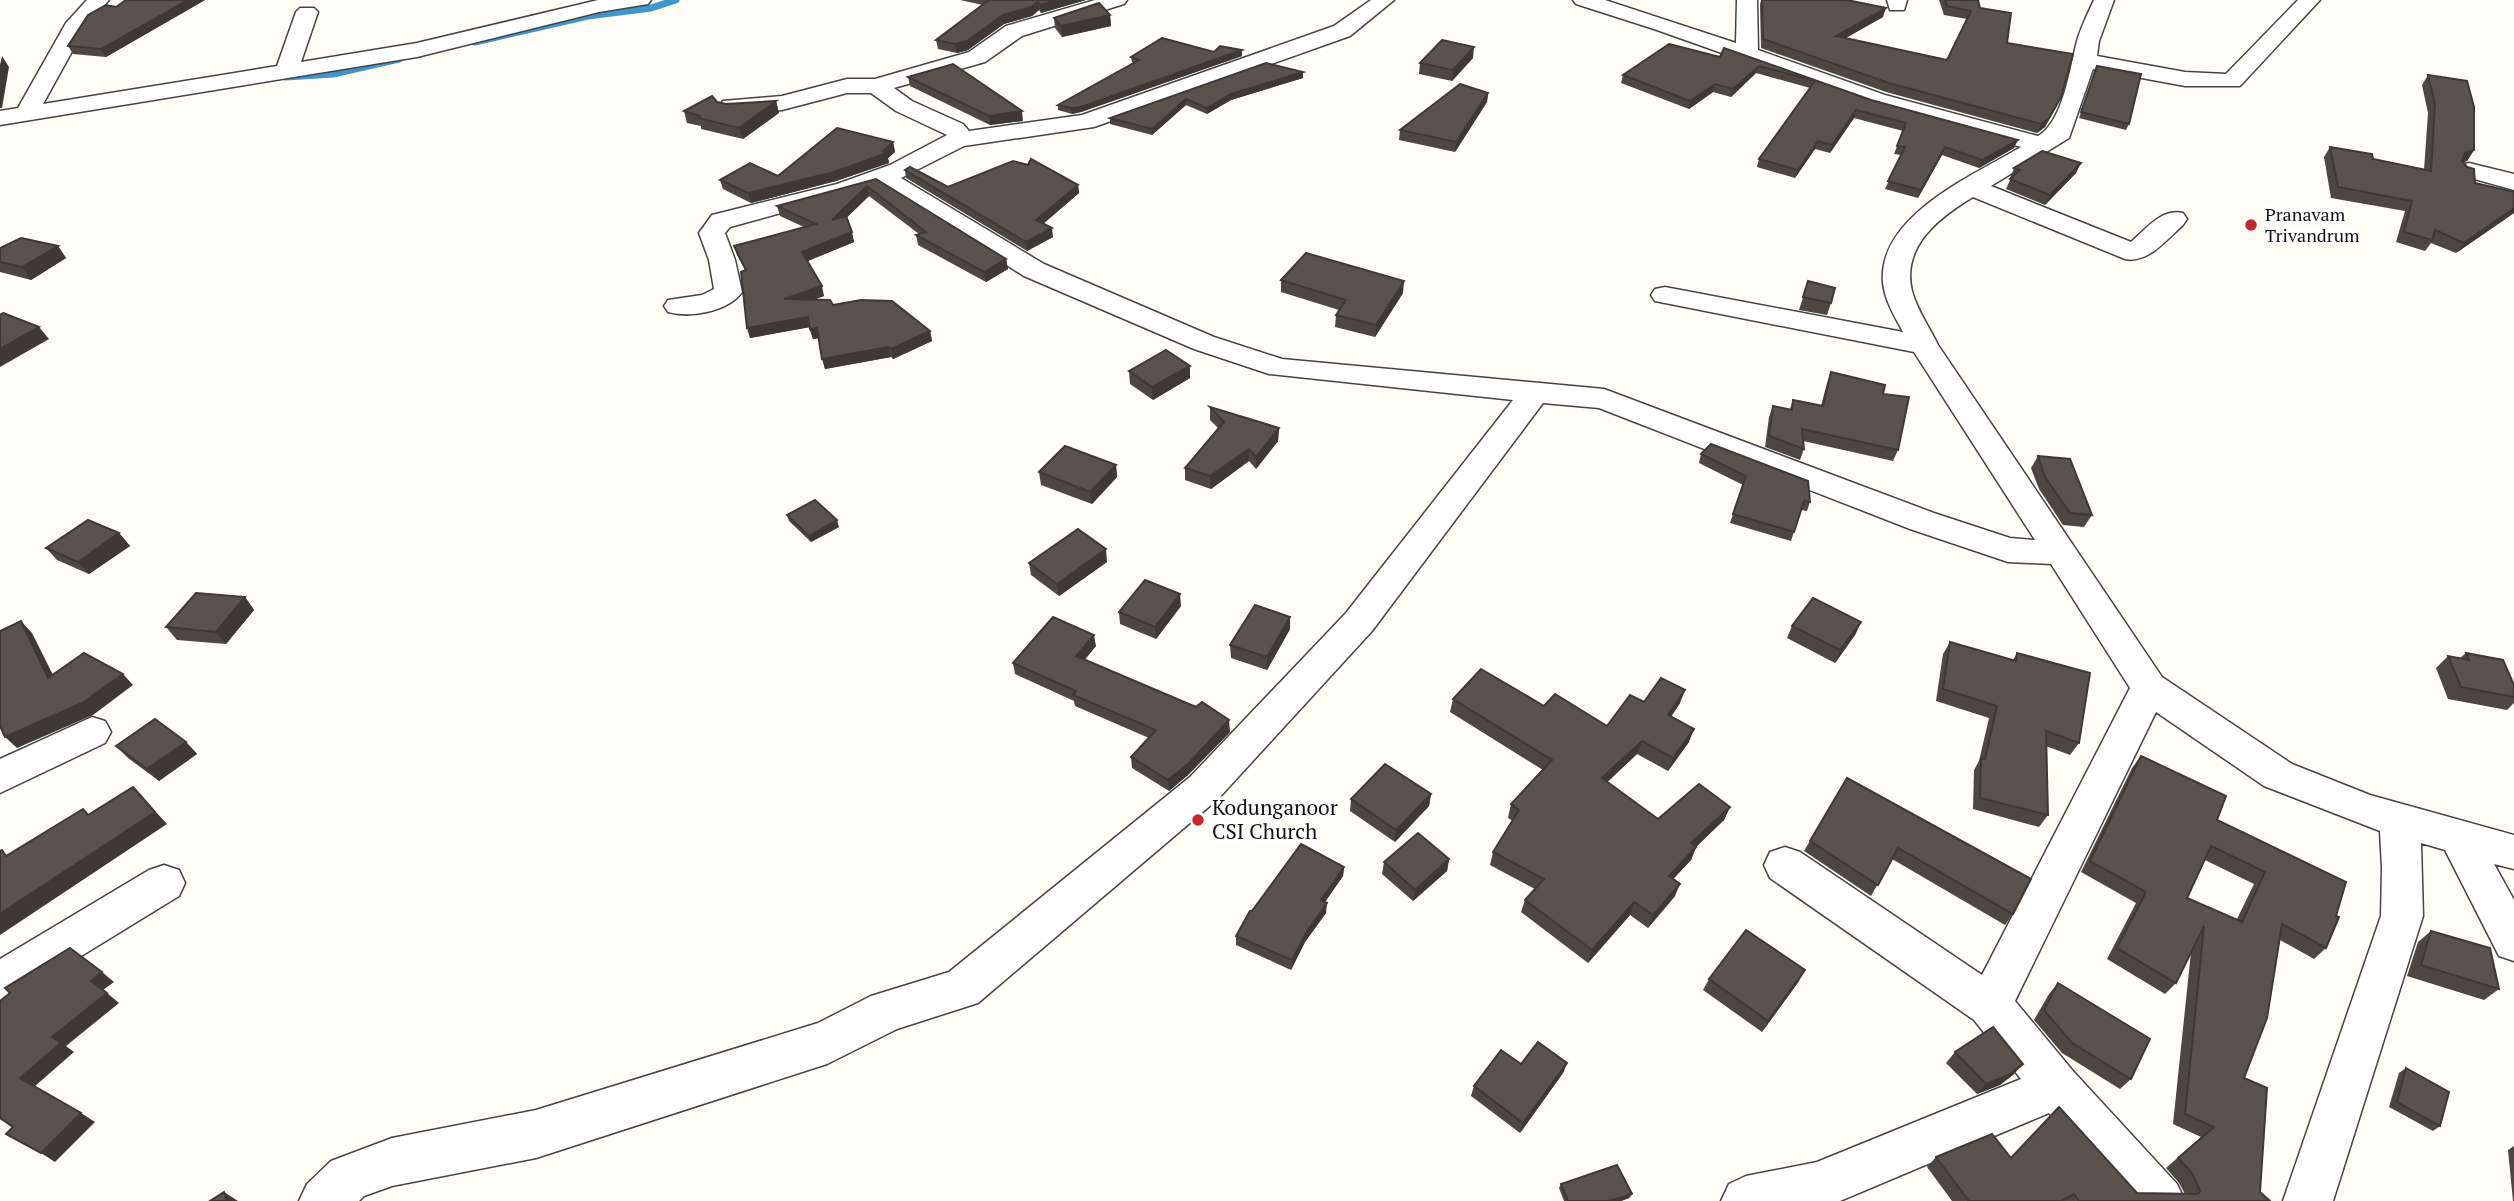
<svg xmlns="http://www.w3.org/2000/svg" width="2514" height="1201" viewBox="0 0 2514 1201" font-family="'PT Serif',serif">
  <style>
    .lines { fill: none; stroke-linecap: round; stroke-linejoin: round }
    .stream { stroke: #3f96cf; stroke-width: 7 }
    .minor-casing { stroke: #444; stroke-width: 3 }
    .minor { fill: #fff; fill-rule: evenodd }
    .wall { fill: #4d4742; fill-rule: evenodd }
    .shaded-wall { fill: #3f3936 }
    .building { fill: #5a524d; stroke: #3f3936; stroke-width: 2; fill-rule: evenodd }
    .poi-dot { fill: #c4262e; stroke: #fff; stroke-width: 2.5 }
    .labels { text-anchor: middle; stroke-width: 7; stroke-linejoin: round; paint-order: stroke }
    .far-poi-label { font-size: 18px; fill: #111; stroke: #fff; text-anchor: start }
    .poi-label { font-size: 21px; fill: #111; stroke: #fff; text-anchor: start }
  </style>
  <rect width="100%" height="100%" fill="#fffdf5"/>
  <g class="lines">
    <g class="stream">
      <polyline points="475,42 588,16 651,8 676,0"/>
      <polyline points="286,77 333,74 399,59"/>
    </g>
    <defs>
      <g id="minor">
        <polygon points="87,0 109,0 86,26 43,104 277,66 296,12 300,8 314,8 318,12 301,62 417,43 598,0 651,0 648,4 599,12 417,57 0,125 0,111 18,108 66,23"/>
        <path d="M1095,0H1127L1124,4L1022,36L985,62L894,88L912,101L963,124L969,131L1082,115L1334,26L1371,0H1394L1350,36L1094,127L964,146L901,178L1044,264L1214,337L1282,359L1604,389L1934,513L2010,538L2035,540L1914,352L1665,303L1655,301L1651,295L1655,289L1665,287L1903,332C1895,317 1885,301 1883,283C1877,216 1974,175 2021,147L1869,105L1654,29L1576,4L1573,0H1605L1736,43L1737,0H1757L1758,50L1885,95L2038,136C2063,122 2070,68 2077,41C2081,27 2088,13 2094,0H2114L2099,41L2097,56L2185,72L2226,74L2298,0H2320L2240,86H2185L2093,69L2069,138L1991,186L2131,242C2146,229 2162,208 2183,213L2187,219L2183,225C2167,239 2148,264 2125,259L1973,197C1940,217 1901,246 1912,291C1917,310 1930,328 1938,345L2162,677L2292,764L2370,795L2514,835V869L2494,864L2514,900V961L2499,956L2445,850L2421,843L2423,916L2333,1201H2283L2381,916L2382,868L2380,831L2264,786L2156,712L2015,1001L2073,1071L2177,1184L2185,1201H2127L2049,1113L1840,1201H1721L1729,1184L1746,1176L1817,1162L2021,1079L1974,1020L1770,878L1764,865L1770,852L1785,847L1800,852L1982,975L2130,688L2051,564L2008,562L1910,529L1599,408L1543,403L1372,631L1218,799L978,1003L897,1029L827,1064L536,1158L392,1186L364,1196L359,1201H299L307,1184L331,1161L392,1138L536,1110L818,1023L871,996L949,972L1190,777L1346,613L1513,400L1269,374L1194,349L1024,276L879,186L730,227L725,233L735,260L742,292C728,312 690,318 668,312L664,306L668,300L702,295L714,289L709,260L699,233L712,215L837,184L890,165L947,135L896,111L871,93H847L782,110L731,113L723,111L719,106L723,101L782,96L847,79H875L969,52L1006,26Z"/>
        <polygon points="1887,0 1907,0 1904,10 1890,10"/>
        <polygon points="2469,163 2514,174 2514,190 2460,175 2457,170 2460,165"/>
        <polygon points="92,717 105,721 111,732 105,743 0,793 0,759"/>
        <polygon points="164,865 179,870 185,883 179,896 16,996 0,1002 0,959 149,870"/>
      </g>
    </defs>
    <use href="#minor" class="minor-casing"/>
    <use href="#minor" class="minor"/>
  </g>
  <g class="wall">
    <polygon points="126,0 205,0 106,57 73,54 68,46 116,7"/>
    <polygon points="960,0 1086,0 1041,13 1039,10 1032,16 1004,24 968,50 957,53 938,49 936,40 983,5"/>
    <polygon points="1761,0 1847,0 1883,17 1846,38 1947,60 1967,19 1944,15 1939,0 1978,0 1980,8 2007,43 2057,106 2045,127 2037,133 1886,92 1761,48 1760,5"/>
    <polygon points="1110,15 1111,26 1062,37 1055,28 1054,18"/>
    <polygon points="1724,48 1871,100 2014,148 1979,168 1942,155 1918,198 1885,189 1901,155 1894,154 1903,131 1854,118 1830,153 1815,149 1795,178 1757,167 1759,159 1810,88 1756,73 1731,97 1713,92 1689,109 1621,83 1623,75 1720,57"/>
    <polygon points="1214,52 1242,56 1081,112 1072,114 1058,110 1058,105 1133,63 1132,62 1131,57"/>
    <polygon points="1473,58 1452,81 1419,74 1420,63"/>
    <polygon points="1266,63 1303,72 1303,78 1231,100 1207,114 1186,105 1152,135 1110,124 1110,118"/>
    <polygon points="2097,66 2129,124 2126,130 2079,118"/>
    <polygon points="2428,75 2474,150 2467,161 2463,162 2475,183 2514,192 2514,213 2456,253 2431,243 2425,251 2396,242 2405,211 2331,198 2324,157 2330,147 2373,159 2424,170 2428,113 2422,85"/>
    <polygon points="908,77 1023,121 990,125 910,86"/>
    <polygon points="1488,93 1487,102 1455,152 1399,140 1400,130"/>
    <polygon points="776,101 779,113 743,139 701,129 701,126 687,123 684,111 717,102 726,104"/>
    <polygon points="893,142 895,152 888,158 889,163 836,181 751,203 723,189 720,180 778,176"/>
    <polygon points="2014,168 2076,173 2045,205 2006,189 2011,178 2010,178"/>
    <polygon points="905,170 948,187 1078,185 1079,193 1043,224 1053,237 1027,251 906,178"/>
    <polygon points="876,179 1006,259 1008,269 986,282 918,245 916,235 919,234 869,196 847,217 854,242 808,261 824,296 813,300 930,331 932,341 893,359 891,357 825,369 819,338 813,339 809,327 750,338 745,270 737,255 734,246 804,227 780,216 777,206"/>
    <polygon points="58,246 66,258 31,280 0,272 0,248"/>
    <polygon points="1281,280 1403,293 1375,337 1335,327 1336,315 1339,310 1281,292"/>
    <polygon points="1808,281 1831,303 1827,315 1799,310"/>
    <polygon points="1190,366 1190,378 1153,400 1130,384 1129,371"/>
    <polygon points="1831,372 1883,394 1898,450 1893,461 1803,441 1804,449 1800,460 1765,447 1769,417 1773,406 1790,409 1793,400 1821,406 1827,383"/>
    <polygon points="1210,407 1279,428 1278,441 1256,469 1249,461 1211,489 1185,480 1185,468 1218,428 1210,420"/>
    <polygon points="1701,454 1810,502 1807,511 1801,510 1791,541 1730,523 1743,485 1699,463"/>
    <polygon points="2038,456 2092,515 2084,527 2063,525 2039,489 2031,468"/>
    <polygon points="1116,465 1117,477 1092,504 1041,485 1039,472"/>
    <polygon points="787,515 839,527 811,542 789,521"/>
    <polygon points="119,533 130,546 89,574 57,560 46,548"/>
    <polygon points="1107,562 1059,596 1031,575 1029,563"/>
    <polygon points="245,597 254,610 226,644 177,640 166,627"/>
    <polygon points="1181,606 1156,639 1120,624 1119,612"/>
    <polygon points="1861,622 1855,635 1835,663 1787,638 1792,626"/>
    <polygon points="1290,629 1267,670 1231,658 1230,645"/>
    <polygon points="1950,642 2013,660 2017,653 2079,743 2070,755 2046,746 2048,815 2039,827 1973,809 1974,770 1979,761 1989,718 1936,701 1943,654"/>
    <polygon points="1096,646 1084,660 1230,732 1188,775 1169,791 1132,768 1131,757 1149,738 1075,706 1074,701 1015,674 1013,663"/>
    <polygon points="2466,653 2514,685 2514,703 2507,710 2448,699 2436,668 2448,656 2460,658"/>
    <polygon points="1453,699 1544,706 1607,726 1644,702 1680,703 1671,717 1689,742 1668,771 1637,754 1607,782 1658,819 1730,807 1724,820 1696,847 1691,860 1673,879 1675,896 1648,928 1630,915 1588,963 1521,912 1525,900 1535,889 1490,865 1493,852 1513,821 1508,818 1511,804 1543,770 1450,712"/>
    <polygon points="186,742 197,754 159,781 128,758 116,746"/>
    <path d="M2141,756L2217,820L2346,882L2326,948L2314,959L2280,940L2244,1078L2260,1192L2270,1201H1952L1927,1167L1936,1157L2011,1158L2059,1107L2137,1193L2185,1194L2179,1183L2166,1168L2201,1137L2173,1124L2191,952L2176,983L2165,994L2107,959L2136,903L2081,872L2132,768ZM2205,860L2254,884L2237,919L2187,898Z"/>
    <polygon points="1847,778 2013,914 2005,925 1892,859 1871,896 1804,851"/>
    <polygon points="1431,794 1429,806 1395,842 1350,811 1351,799"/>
    <polygon points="1449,859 1447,871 1413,901 1382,874 1384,862"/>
    <polygon points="1344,867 1343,876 1325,902 1326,913 1305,942 1291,970 1236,945 1236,936 1252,911"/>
    <polygon points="2431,931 2499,989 2484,1000 2407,976 2418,942"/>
    <polygon points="1709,979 1799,981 1762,1032 1703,990"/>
    <polygon points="2058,983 2131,1079 2120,1089 2062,1053 2034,1020 2049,994"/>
    <polygon points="1955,1052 2014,1074 2000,1085 1977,1094 1946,1063"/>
    <polygon points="1567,1063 1563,1073 1520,1133 1471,1096 1474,1086 1521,1064"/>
    <polygon points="2406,1068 2440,1126 2433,1131 2389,1107 2399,1073"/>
    <polygon points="2514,1146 2514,1201 2513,1201 2508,1150"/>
    <polygon points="1561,1184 1632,1194 1629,1198 1621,1201 1564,1201 1559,1188"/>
  </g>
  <g class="shaded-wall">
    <polygon points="188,0 205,0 106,57 101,49"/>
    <polygon points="1056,0 1086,0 1041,13 1040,5"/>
    <polygon points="1038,2 1039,10 1032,16 1004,24 968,50 957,53 955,44 1003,15"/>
    <polygon points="1886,8 1883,17 1833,45 1836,36"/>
    <polygon points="1110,15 1111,26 1062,37 1061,26"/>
    <polygon points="1474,47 1473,58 1452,81 1453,70"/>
    <polygon points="1242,50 1242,56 1081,112 1072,114 1071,108"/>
    <polygon points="2,56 9,67 2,108 0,108 0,65"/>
    <polygon points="1759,66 1756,73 1731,97 1733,89"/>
    <polygon points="1303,72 1303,78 1231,100 1207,114 1207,108 1231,94"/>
    <polygon points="1715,84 1713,92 1689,109 1690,101"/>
    <polygon points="1488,93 1487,102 1455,152 1456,142"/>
    <polygon points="2061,97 2045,127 2037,133 2041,124"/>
    <polygon points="1186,99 1186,105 1152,135 1152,129"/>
    <polygon points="776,101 779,113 743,139 739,128"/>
    <polygon points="1856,110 1854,118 1830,153 1832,145"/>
    <polygon points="1022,111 1023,121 990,125 989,116"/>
    <polygon points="2018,140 2014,148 1979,168 1982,160"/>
    <polygon points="1818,141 1815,149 1795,178 1798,170"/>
    <polygon points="893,142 895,152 888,158 889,163 836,181 751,203 748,193 883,151"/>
    <polygon points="1945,147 1942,155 1918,198 1921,190"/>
    <polygon points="2474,150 2467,161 2458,164 2465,153"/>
    <polygon points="2081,163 2076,173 2045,205 2050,195"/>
    <polygon points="1078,185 1079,193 1037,229 1036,220"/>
    <polygon points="867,186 869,196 834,230 832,220"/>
    <polygon points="2514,208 2514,213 2456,253 2464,243"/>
    <polygon points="1052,228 1053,237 1027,251 1026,242"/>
    <polygon points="852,232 854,242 805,262 802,252"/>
    <polygon points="58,246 66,258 31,280 22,267"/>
    <polygon points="1006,259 1008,269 986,282 984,272"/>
    <polygon points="1404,281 1403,293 1375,337 1376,325"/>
    <polygon points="822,286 824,296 787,309 784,299"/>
    <polygon points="808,317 811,327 750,338 747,328"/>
    <polygon points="39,327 49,339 0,367 0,349"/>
    <polygon points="817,328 820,338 813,339 810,329"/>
    <polygon points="930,331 932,341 893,359 891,349"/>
    <polygon points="888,347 891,357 825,369 822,359"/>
    <polygon points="1190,366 1190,378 1153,400 1152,387"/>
    <polygon points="1279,428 1278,441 1256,469 1256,457"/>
    <polygon points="1249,449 1249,461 1211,489 1210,476"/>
    <polygon points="1116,465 1117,477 1092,504 1090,492"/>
    <polygon points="837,520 839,527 811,542 809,536"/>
    <polygon points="119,533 130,546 89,574 78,562"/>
    <polygon points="1106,549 1107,562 1059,596 1057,584"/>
    <polygon points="1180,594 1181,606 1156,639 1155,627"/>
    <polygon points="245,597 254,610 226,644 216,632"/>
    <polygon points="1290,617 1290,629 1267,670 1267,657"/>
    <polygon points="21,621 32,633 60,689 48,678"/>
    <polygon points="1861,622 1855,635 1835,663 1840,650"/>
    <polygon points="1094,635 1096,646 1078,668 1076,656"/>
    <polygon points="123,674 133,685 93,715 17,748 5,737"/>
    <polygon points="1685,690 1680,703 1663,728 1668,715"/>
    <polygon points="1229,720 1230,732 1188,775 1169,791 1168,780"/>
    <polygon points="1694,729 1689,742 1668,771 1673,758"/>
    <polygon points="1642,741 1637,754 1598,791 1602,778"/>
    <polygon points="186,742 197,754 159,781 147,769"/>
    <polygon points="133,787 167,824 0,935 0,914"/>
    <polygon points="1431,794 1429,806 1395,842 1396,830"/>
    <polygon points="1730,807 1724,820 1686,856 1691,843"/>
    <polygon points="1696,847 1691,860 1664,889 1669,876"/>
    <polygon points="1449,859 1447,871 1413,901 1415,890"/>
    <polygon points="1344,867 1343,876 1320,909 1321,900"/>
    <polygon points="1680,884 1675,896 1648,928 1653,915"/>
    <polygon points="1634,902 1630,915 1588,963 1592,950"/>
    <polygon points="1327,903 1326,913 1305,942 1291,970 1292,960 1306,933"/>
    <polygon points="1805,970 1799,981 1762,1032 1768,1021"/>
    <polygon points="102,972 114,982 103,990 91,981"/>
    <polygon points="107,993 119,1003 66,1046 74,1052 34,1087 20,1078 52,1037"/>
    <polygon points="1567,1063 1563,1073 1520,1133 1523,1123"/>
    <polygon points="2023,1064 2014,1074 2000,1085 1977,1094 1986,1084"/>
    <polygon points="81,1113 95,1122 55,1162 41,1153"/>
    <polygon points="224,1192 238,1201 227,1201"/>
    <polygon points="1632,1194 1629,1198 1621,1201 1609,1201"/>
  </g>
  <g class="building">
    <polygon points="126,0 188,0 101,49 68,46 88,15 106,5 116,7"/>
    <polygon points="989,0 1056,0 1040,5 1038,2 1031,7 1003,15 967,41 955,44 936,40"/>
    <polygon points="1762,0 1847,0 1886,8 1836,36 1947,60 1971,11 1947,6 1945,0 1978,0 1980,8 2011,13 2007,43 2073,54 2061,97 2049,118 2041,124 1889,83 1763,39"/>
    <polygon points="1099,3 1110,15 1061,26 1054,18"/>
    <polygon points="1162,38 1214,52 1220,46 1242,50 1081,107 1071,108 1058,105 1139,60 1131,57"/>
    <polygon points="1442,40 1474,47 1453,70 1420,63"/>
    <polygon points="1669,44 1720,57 1724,48 1871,100 2018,140 1982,160 1945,147 1921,190 1888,181 1905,147 1897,146 1906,123 1856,110 1832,145 1818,141 1798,170 1759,159 1815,81 1759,66 1733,89 1715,84 1690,101 1623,75"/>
    <polygon points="1266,63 1303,72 1231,94 1207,108 1186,99 1152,129 1110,118"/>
    <polygon points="953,64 1022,111 989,116 908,77"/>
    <polygon points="2097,66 2141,74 2129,124 2081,112"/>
    <polygon points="2428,75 2467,81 2474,107 2474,150 2465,153 2462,161 2467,167 2474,169 2475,183 2514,192 2514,208 2464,243 2435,230 2432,240 2404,232 2412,201 2338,187 2330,147 2372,154 2373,159 2431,171 2435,103"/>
    <polygon points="1460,84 1488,93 1456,142 1400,130"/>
    <polygon points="712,96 717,102 726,104 776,101 739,128 698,118 700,116 684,111"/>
    <polygon points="837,128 893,142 883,151 887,153 834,172 748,193 720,180 750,163 778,176"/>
    <polygon points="2042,151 2081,163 2050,195 2010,179 2020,170 2014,168"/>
    <polygon points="1031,159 1078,185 1036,220 1052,228 1026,242 905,170 910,167 948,187 1013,161 1028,165"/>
    <polygon points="876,179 1006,259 984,272 916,235 926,232 867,186 832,220 846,216 852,232 802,252 822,286 784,299 830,300 833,305 861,300 892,301 930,331 891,349 888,347 822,359 817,328 810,329 808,317 747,328 741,272 746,270 734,246 816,224 777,206"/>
    <polygon points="21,238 58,246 22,267 0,262 0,248"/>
    <polygon points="1306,253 1404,281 1376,325 1336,315 1346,300 1281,280"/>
    <polygon points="1808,281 1835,288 1831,303 1803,297"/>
    <polygon points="3,313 39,327 0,349 0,315"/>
    <polygon points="1166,350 1190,366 1152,387 1129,371"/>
    <polygon points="1831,372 1885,385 1883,394 1909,397 1898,450 1802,429 1804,449 1769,436 1773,406 1792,410 1793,400 1823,406"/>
    <polygon points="1210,407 1279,428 1256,457 1249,449 1210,476 1185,468 1224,422"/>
    <polygon points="1711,444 1808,481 1810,502 1804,501 1794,532 1733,514 1746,476 1701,454"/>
    <polygon points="1065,446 1116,465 1090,492 1039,472"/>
    <polygon points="2038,456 2070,459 2092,515 2070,513 2045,477"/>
    <polygon points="815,500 837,520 809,536 787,515"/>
    <polygon points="88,520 119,533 78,562 46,548"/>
    <polygon points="1078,529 1106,549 1057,584 1029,563"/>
    <polygon points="1145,580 1180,594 1155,627 1119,612"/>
    <polygon points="196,593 245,597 216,632 166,627"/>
    <polygon points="1813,598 1861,622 1840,650 1792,626"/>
    <polygon points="1255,605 1290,617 1267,657 1230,645"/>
    <polygon points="1053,617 1094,635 1076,656 1196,707 1202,702 1229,720 1188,764 1168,780 1131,757 1156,730 1073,695 1076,691 1013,663"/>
    <polygon points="21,621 48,678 84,653 123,674 82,703 5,737 0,726 0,631"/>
    <polygon points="1950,642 2016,661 2017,653 2090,673 2079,743 2046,731 2048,815 1980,798 1981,758 1985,759 1997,706 1943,689"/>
    <polygon points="2466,653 2503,660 2514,685 2514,697 2461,687 2448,656 2469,660"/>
    <polygon points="1481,669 1544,706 1555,694 1607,726 1630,695 1644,702 1661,678 1685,690 1668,715 1694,729 1673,758 1642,741 1602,778 1658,819 1699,784 1730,807 1691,843 1696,847 1669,876 1680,884 1653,915 1634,902 1592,950 1525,900 1544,879 1493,852 1519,810 1511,804 1552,760 1453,699"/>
    <polygon points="155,719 186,742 147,769 116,746"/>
    <path d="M2141,756L2226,796L2217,820L2346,882L2336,916L2339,917L2326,948L2282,924L2267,1018L2244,1078L2267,1088L2260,1192L2270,1201H2079L2074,1194L2061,1201H1969L1936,1157L1992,1134L2011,1158L2059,1107L2137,1193L2198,1194L2200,1191L2192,1173L2178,1158L2214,1127L2185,1114L2204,926L2176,983L2117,948L2146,892L2090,861ZM2211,846L2265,872L2242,922L2187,898Z"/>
    <polygon points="1385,764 1431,794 1396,830 1351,799"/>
    <polygon points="1847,778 2031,879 2013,914 1898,848 1878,885 1810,841"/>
    <polygon points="133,787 155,812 0,914 0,851 2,850 6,856 83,809 88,815"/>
    <polygon points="1418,833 1449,859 1415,890 1384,862"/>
    <polygon points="1301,844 1344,867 1321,900 1327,903 1306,933 1292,960 1236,936 1250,911 1252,911"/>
    <polygon points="1746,930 1805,970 1768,1021 1709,979"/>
    <polygon points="2431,931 2490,948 2499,989 2421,965"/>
    <polygon points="70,948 102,972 91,981 107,993 52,1037 61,1043 20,1078 81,1113 41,1153 6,1134 13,1127 0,1118 0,1001 10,993 5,988"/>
    <polygon points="2058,983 2150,1039 2131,1079 2072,1043 2044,1010"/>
    <polygon points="1993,1027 2023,1064 2009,1075 1986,1084 1955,1052"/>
    <polygon points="1538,1042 1567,1063 1523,1123 1474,1086 1501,1050 1521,1064"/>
    <polygon points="2406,1068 2449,1092 2440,1126 2397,1102"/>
    <polygon points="1617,1165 1632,1194 1609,1201 1568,1201 1561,1184"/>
    <polygon points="224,1192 227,1201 210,1201"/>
  </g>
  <g class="poi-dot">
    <circle cx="2251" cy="225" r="7"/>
    <circle cx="1198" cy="820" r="7"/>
  </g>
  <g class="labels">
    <g class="far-poi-label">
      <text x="2265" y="221">Pranavam<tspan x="2265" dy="21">Trivandrum</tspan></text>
    </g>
    <g class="poi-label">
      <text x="1212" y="815">Kodunganoor<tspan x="1212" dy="24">CSI Church</tspan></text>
    </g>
  </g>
</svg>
